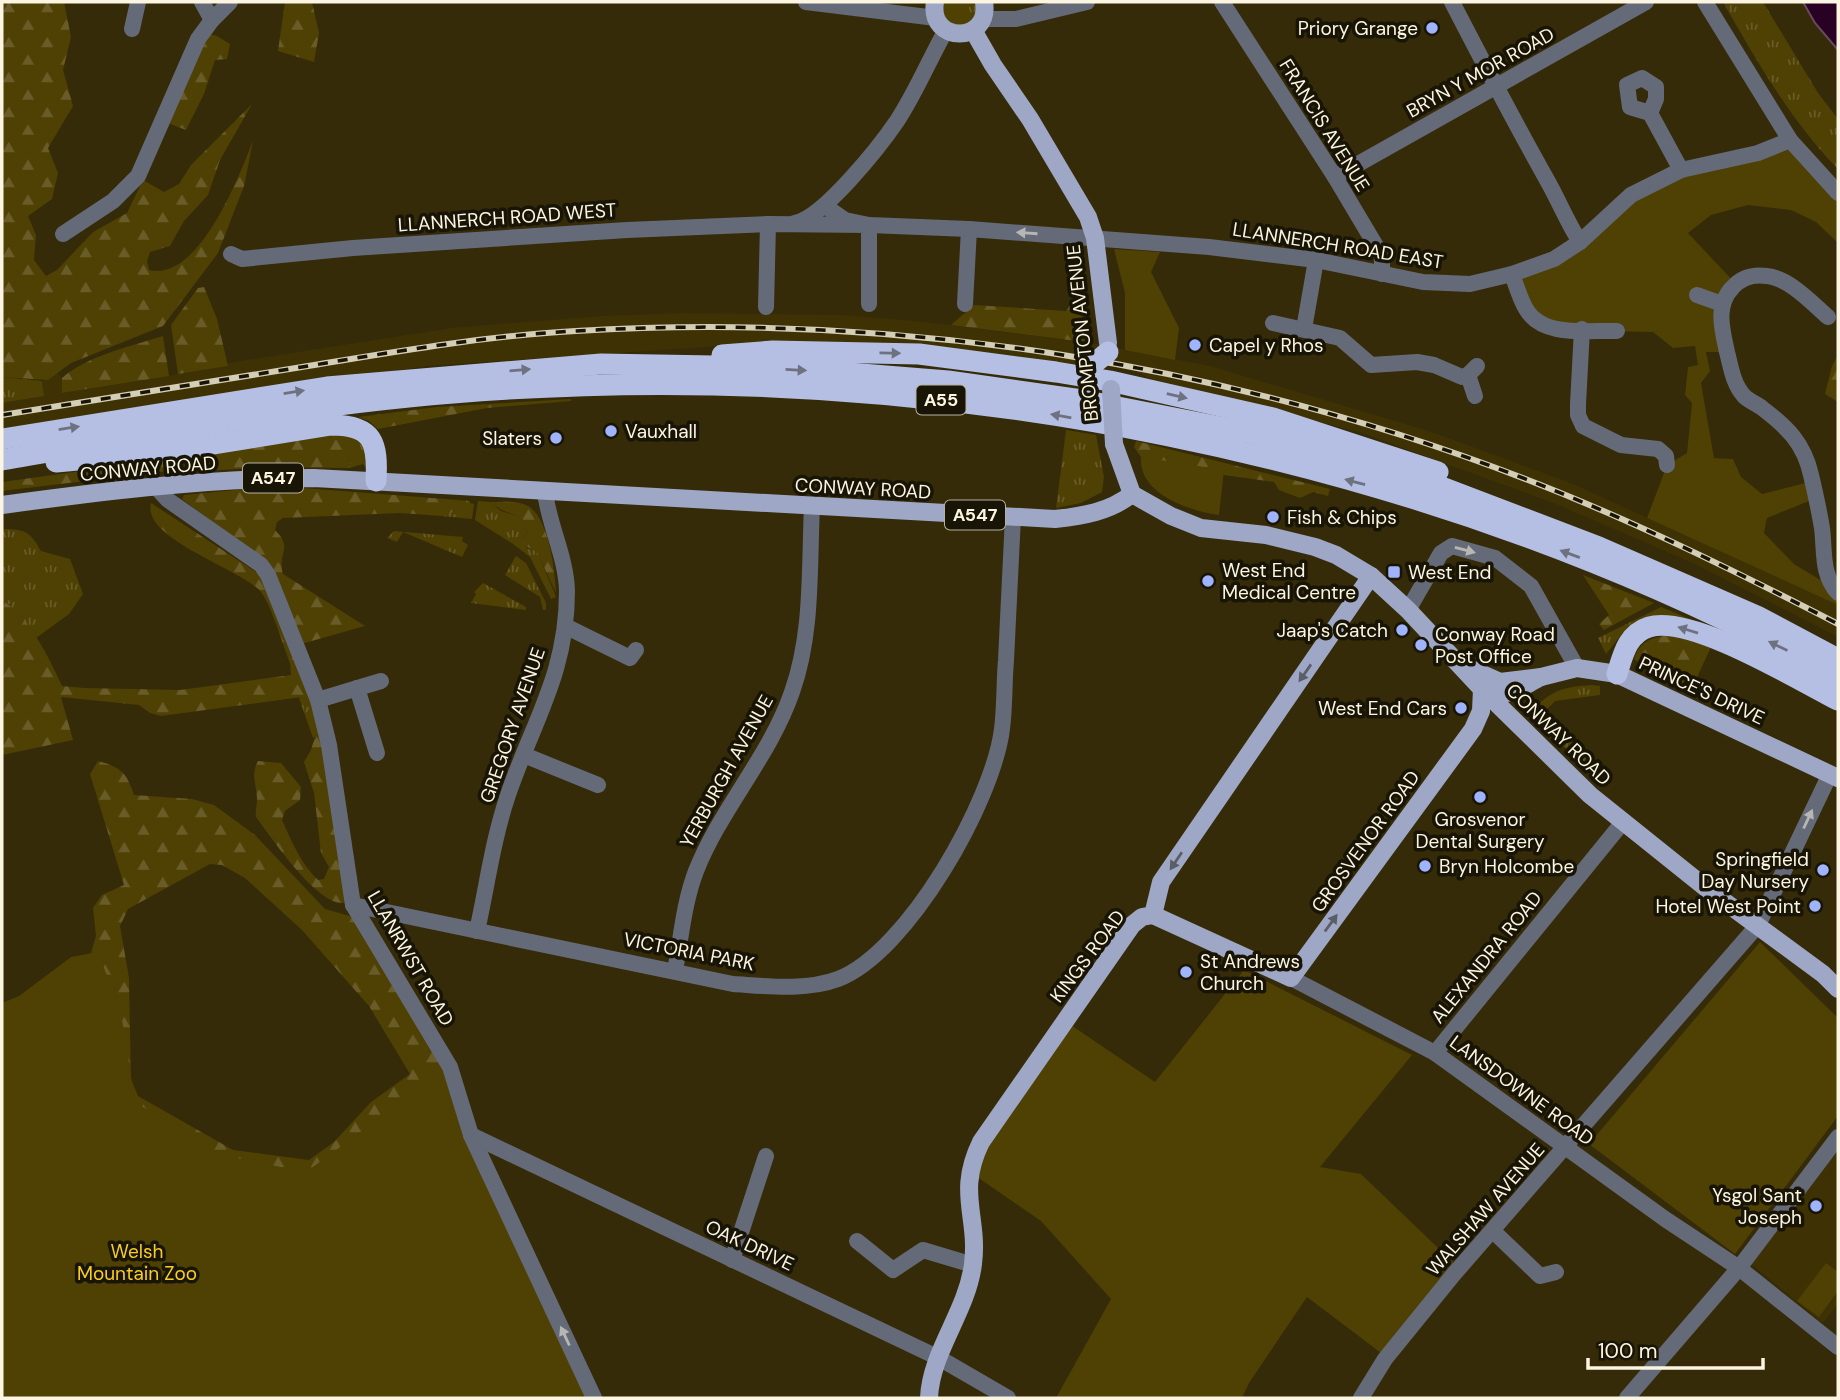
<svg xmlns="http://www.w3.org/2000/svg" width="1840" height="1400" viewBox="0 0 1840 1400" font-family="'DM Sans',sans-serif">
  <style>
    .built { fill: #3e3103 }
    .grass { fill: url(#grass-tufts) }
    .forest { fill: url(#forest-firs); fill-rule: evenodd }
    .green { fill: #4f4004 }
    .water { fill: #280124; stroke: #674a5d; stroke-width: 2 }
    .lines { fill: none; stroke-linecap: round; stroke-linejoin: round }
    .minor { stroke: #656a78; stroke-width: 16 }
    .major { stroke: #9ea7c5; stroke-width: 18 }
    .highway { stroke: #b5bfe3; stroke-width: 21 }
    .rail-casing { stroke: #d5ceb7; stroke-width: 6 }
    .rail { stroke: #181406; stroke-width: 3.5; stroke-dasharray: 10; stroke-linecap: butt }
    .major-bridge { stroke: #9ea7c5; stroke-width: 18 }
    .highway-bridge { stroke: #b5bfe3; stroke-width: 21 }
    .oneway { fill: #b8b6b2 }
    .oneway2 { fill: #6e7280 }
    .oneway3 { fill: #5b5e66 }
    .poi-dot { fill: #a0b3fd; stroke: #181406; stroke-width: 2.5 }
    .labels { text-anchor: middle; stroke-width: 7; stroke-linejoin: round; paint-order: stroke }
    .shield { fill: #181406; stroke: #b7b29f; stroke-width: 2 }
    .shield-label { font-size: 18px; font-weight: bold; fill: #fbf5e1 }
    .poi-label { font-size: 19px; fill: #fbf5e1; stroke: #181406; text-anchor: start }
    .street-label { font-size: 19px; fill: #fbf5e1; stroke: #181406 }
    .park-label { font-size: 19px; fill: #f8cd25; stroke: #181406 }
  </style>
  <defs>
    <pattern id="grass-tufts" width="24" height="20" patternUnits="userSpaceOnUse" patternTransform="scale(1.75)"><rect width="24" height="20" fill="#4f4004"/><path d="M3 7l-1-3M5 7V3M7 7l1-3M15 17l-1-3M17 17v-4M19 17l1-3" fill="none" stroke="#695c28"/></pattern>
    <pattern id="forest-firs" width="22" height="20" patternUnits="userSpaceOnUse" patternTransform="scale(1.75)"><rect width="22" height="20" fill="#4f4004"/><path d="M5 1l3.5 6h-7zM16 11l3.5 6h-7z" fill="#695c28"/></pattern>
  </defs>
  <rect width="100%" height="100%" fill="#352b08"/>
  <g class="built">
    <polygon points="682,313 845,315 925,322 1085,342 1210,366 1429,431 1571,483 1838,605 1838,637 1695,564 1556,504 1359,432 1148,378 1136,371 1085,363 1069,365 793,341 427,366 168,403 2,429 2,403 44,396 42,381 58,373 62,378 63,393 227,366 228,363 451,328 601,316"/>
    <polygon points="1838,1149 1838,1304 1823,1323 1751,1264"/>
  </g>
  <g class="grass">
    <polygon points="942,2 976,2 978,10 972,22 960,28 943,18"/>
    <path d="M1723,2H1763L1818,93L1838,119V169C1791,121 1756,60 1723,2Z"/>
    <polygon points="2,377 42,381 44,396 2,403"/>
    <polygon points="1066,430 1096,435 1104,477 1102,492 1081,503 1056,508"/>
    <path d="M325,434L361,438L368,463L365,467L363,464L350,468C351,450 339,443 325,434Z"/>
    <path d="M458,500L470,501V503L474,504L472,519L442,516C453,513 456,511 458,500Z"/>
    <polygon points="478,501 490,502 501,511 523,518 529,524 529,531 522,538 527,548 537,551 556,597 551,599 530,557 513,544 475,520"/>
    <path d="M2,529C24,529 30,531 41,551L70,559L83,594L69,614L36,638L10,605L2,600Z"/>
    <polygon points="394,531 463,537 462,541 468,545 462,557 403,532 397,542 387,538"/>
    <polygon points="516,556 526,563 546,603 546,610 543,610 540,597 505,575"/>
    <polygon points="483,583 526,607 526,610 471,603 476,594 474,592"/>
    <polygon points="1661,607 1695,621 1639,622 1626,629 1606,654 1598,638"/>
    <path d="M1592,685L1600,686V695L1555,701L1537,719L1533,709C1554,689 1564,687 1592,685Z"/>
    <polygon points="309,692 322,735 315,736 313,738 299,698"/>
    <polygon points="1547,716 1597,763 1587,771 1541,723"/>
  </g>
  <g class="forest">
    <path d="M2,2H64L71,37L63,70L73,106L48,148L58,173L52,199L28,216L36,235L34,260L46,276L57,270L93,232L127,213L143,180L164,192L179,184L191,165L252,104L220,160L208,195L184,221L170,246L150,252L147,261L149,270C199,282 239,176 253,141L244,186L218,253L163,326L71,363L48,380L2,377Z"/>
    <polygon points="285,2 312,2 319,33 314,62 278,51"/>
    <polygon points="206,33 217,36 230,44 227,59 215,60 204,94 186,130 165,122"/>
    <polygon points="204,287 217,319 228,366 178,374 171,325 198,288"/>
    <polygon points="1080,293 1085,342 951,325 974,305 1066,311"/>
    <path d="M163,336L169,376L62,393V378C89,355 129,347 163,336Z"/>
    <polygon points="1838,355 1838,402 1825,394 1832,366"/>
    <polygon points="571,399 571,401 487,408 378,429 369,421 358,417 437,407"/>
    <path d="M325,434C341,439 351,451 350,468L274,467L201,471L195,467L192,455Z"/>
    <polygon points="1136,441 1330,489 1328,496 1313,492 1300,498 1279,490 1274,482 1174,468 1141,457 1134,447"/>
    <polygon points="183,457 182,465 177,470 2,491 2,482"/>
    <path d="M277,486L458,500L457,508L451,513L442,516L400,513L283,518L277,522L275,530C294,549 277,552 283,574L365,626L301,644L267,563L182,499L184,495Z"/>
    <path d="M490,502C502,502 517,500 528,506C549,518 555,571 556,593L537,552L522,544V538L529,531V524C517,514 503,513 490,502Z"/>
    <path d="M151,503L262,576L309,692L302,697L161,716L150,713L139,705L61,697L73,740L2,755V600C28,615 50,659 62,686L84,688L180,690L291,675L290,663C283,645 271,605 261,592C242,569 141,539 151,503Z"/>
    <polygon points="1583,575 1654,603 1604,630 1599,624 1609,615"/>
    <path d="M1672,635L1711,647L1690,692L1660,678L1634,659C1640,640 1653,637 1672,635Z"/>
    <path d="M322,735L347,902C321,912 271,837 256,817C255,811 257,806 257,800C257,785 250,775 258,761L281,763L301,787L300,800L285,811L282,820C292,842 301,864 318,880L324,879L329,867L321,853L314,793L304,762L311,750L315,736Z"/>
    <path d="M98,761C121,767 127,773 134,795L192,799L214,805L255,835L325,909L353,917L442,1064L565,1350L123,1104L88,963L96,936L93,908L102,895L124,885L90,774ZM210,864L222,865L245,878L302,930L369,1006L410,1074L371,1102L334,1142L309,1160L233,1150L138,1096L131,1079L129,978L120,926L128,909Z"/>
  </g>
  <g class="green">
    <polygon points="1790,140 1838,193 1838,243 1816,222 1791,210 1748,205 1711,215 1688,233 1736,284 1720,352 1706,352 1710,371 1701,383 1714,458 1733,459 1741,477 1762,494 1805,483 1809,501 1767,518 1764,533 1794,564 1832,587 1838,598 1838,605 1647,518 1667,465 1687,453 1692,403 1685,395 1688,367 1698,365 1695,346 1673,348 1653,332 1552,330 1537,322 1512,274 1555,259 1631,195"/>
    <polygon points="1114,249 1160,252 1151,272 1179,328 1175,360 1125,350 1125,293"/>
    <path d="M1141,457L1224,470L1219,515C1189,511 1138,494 1141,457Z"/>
    <polygon points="1760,942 1838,1018 1838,1116 1735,1254 1589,1144"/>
    <polygon points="98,952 121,1013 135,1102 220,1155 306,1172 450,1067 594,1398 2,1398 2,1003 19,996 71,957"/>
    <polygon points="1244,970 1412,1055 1320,1167 1361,1174 1457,1266 1381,1353 1307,1297 1249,1383 1242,1398 1056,1398 1111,1299 1041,1221 970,1172 1065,1021 1155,1082"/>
    <polygon points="1826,1263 1838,1272 1838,1291 1819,1317 1797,1301"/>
  </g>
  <polygon class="water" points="1803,2 1838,2 1838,50 1815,23"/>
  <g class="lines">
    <g class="minor">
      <polyline points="202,2 212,20"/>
      <polyline points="806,2 936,18"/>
      <polyline points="1222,2 1335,177 1382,256 1382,274"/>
      <path d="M1452,2C1483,62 1514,121 1547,180C1559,201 1567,222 1580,242"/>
      <polyline points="1705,2 1790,140 1838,193"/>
      <polyline points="983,19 1016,19 1087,2"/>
      <polyline points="132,29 138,2"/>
      <polyline points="1650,113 1656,99 1656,87 1642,78 1627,85 1630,107 1650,113 1681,170"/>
      <polyline points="1335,177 1646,2"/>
      <polyline points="825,206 845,220 869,225 969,229 1209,247 1316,260 1423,282 1470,284 1512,274 1554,259 1580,242 1631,195 1681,170 1758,153 1790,140"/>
      <path d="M795,223C823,218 880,146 897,121C916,92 929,60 946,30"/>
      <polyline points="63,234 113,201 138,176 198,39 212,20 230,2"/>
      <polyline points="231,254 242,259 353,248 627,230 768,224 869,225 869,304"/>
      <path d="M1512,274C1516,285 1520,299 1526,309C1543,338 1588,330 1617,331"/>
      <polyline points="1697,295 1722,304"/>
      <polyline points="965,304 969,229"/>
      <polyline points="766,307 768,224"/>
      <path d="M1828,317C1812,303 1789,278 1767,276C1754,274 1742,277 1733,287C1715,305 1722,329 1727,352C1731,367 1733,384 1744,396C1749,401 1757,404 1762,408C1787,427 1804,443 1811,475C1815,492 1819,510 1822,528C1825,552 1821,574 1838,593"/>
      <polyline points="1273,323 1340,338 1371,365 1417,362 1434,365 1462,377 1468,375 1477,366"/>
      <polyline points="1304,329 1316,260"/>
      <polyline points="1582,329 1578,404 1578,415 1583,426 1621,445 1658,449 1666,456 1667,465"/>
      <polyline points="1468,375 1475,396"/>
      <polyline points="156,487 168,500 261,565 268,575 318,700 329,745 353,905 450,1067 471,1135 594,1398"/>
      <polyline points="1408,610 1441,553 1452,546 1495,558 1531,586 1577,668"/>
      <polyline points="565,626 630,658 636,650"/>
      <polyline points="357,688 377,753"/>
      <polyline points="318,700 381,681"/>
      <polyline points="524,755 598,785"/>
      <path d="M353,905L733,984C766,986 806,991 838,979C908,952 993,801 1002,729C1005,706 1004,683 1006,660C1008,612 1011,565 1013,517"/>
      <path d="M477,931C487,886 493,839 508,795C533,721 567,674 567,591C566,556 549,526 545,492"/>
      <path d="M675,971C681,938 684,902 696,871C721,808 770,756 792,692C813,633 809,568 812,506"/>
      <polyline points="1291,978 1435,1053 1665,1219 1739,1268 1838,1347"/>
      <polyline points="1435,1053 1623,822"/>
      <polyline points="471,1135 939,1358 1008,1398"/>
      <polyline points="1493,1231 1540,1276 1556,1272"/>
      <polyline points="857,1241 893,1270 923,1250 973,1265"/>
      <polyline points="732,1260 766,1156"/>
      <polyline points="1361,1398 1385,1359 1454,1274 1758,925 1830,774"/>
      <polyline points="1627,1398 1739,1268 1838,1137"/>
    </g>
    <g class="major">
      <path d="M935,2C928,44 991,44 984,2"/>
      <polyline points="973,30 993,65 1030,119 1088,217 1095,238 1108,343"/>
      <polyline points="1114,444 1132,494"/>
      <polyline points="1132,494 1171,516 1201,528 1266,535 1315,547 1336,555 1371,576 1408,610 1482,689 1590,795 1706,888 1823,974 1838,989"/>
      <path d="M2,505C105,491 210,478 314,478L1055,519C1083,516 1109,512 1132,494"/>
      <polyline points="1471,669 1500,682 1541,677 1577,668 1617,674 1838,778"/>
      <path d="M1153,915L1291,978L1473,729L1481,711L1482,689C1508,700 1519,688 1541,677"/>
      <polyline points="1153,915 1161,882 1371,576"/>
      <path d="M929,1398C931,1351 967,1312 973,1264C979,1216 956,1193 981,1142L1132,925L1142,917L1153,915"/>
    </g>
    <g class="highway">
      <polyline points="722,355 773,351 919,354 1056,372 1110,381 1273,418 1438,472"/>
      <polyline points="2,439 327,387 601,364 714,366 824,371 948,381 1082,400 1251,433 1439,486 1599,547 1757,616 1838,659"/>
      <path d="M2,460C152,434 301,405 453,393C926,354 1421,450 1838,678"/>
      <path d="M56,462L164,452L331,425C374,425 378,443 376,481"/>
      <path d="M1617,674C1623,655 1627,634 1649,627C1691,614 1798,680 1838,700"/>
    </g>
    <defs>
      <path id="rail" d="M2,415C102,399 202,383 302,367C393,352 484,336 576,331C899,312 1226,363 1528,480C1634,521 1737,572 1838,624"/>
    </defs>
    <use href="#rail" class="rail-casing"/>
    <use href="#rail" class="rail"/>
    <polyline class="major-bridge" points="1111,389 1114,444"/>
    <polyline class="highway-bridge" points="1091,366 1108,352"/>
  </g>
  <defs><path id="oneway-solid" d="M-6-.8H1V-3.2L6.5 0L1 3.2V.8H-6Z" transform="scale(1.75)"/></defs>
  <g class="oneway">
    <use href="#oneway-solid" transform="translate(1027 233) rotate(-176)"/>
    <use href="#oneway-solid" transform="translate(1465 550) rotate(15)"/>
    <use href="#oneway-solid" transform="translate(1808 819) rotate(-65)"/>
    <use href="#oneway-solid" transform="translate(565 1336) rotate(-115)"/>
  </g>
  <g class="oneway2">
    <use href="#oneway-solid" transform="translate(890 353) rotate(1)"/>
    <use href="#oneway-solid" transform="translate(520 370) rotate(-5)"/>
    <use href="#oneway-solid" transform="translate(796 370) rotate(3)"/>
    <use href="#oneway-solid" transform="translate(294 392) rotate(-9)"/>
    <use href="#oneway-solid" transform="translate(1177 396) rotate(13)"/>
    <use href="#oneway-solid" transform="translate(1061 416) rotate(-170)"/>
    <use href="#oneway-solid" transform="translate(69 428) rotate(-9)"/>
    <use href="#oneway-solid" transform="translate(1355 482) rotate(-165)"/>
    <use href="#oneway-solid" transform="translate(1570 554) rotate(-160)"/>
    <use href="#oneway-solid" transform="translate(1688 630) rotate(-163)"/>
    <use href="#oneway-solid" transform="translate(1778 646) rotate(-154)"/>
  </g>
  <g class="oneway3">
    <use href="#oneway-solid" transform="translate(1305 673) rotate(125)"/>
    <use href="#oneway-solid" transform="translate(1176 861) rotate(124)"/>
    <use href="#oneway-solid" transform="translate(1331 923) rotate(-54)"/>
  </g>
  <g class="poi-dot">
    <circle cx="1432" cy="28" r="7"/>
    <circle cx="1195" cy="345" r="7"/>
    <circle cx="611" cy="431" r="7"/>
    <circle cx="556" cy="438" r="7"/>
    <circle cx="1273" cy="517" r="7"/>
    <rect x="1387" y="565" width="14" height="14" rx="3.5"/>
    <circle cx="1208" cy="581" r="7"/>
    <circle cx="1402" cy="630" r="7"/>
    <circle cx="1421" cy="645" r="7"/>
    <circle cx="1461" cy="708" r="7"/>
    <circle cx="1480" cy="797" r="7"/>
    <circle cx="1425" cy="866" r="7"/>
    <circle cx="1823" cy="870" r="7"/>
    <circle cx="1815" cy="906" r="7"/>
    <circle cx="1186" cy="972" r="7"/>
    <circle cx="1816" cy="1206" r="7"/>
  </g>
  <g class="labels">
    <g class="shield">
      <rect x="916.5" y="385.5" width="49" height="29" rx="5"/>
      <rect x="243" y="463.5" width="60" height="29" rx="5"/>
      <rect x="945" y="500.5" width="60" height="29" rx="5"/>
    </g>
    <g class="shield-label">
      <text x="941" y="406">A55</text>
      <text x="273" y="484">A547</text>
      <text x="975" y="521">A547</text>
    </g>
    <g class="poi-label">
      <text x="1418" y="35" text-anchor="end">Priory Grange</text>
      <text x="1209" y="352">Capel y Rhos</text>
      <text x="625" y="438">Vauxhall</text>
      <text x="542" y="445" text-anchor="end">Slaters</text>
      <text x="1287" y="524">Fish &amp; Chips</text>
      <text x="1222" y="577">West End<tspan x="1222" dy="22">Medical Centre</tspan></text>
      <text x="1408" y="579">West End</text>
      <text x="1388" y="637" text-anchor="end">Jaap's Catch</text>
      <text x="1435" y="641">Conway Road<tspan x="1435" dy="22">Post Office</tspan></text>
      <text x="1447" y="715" text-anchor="end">West End Cars</text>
      <text x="1480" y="826" text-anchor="middle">Grosvenor<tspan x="1480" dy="22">Dental Surgery</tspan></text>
      <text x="1809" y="866" text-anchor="end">Springfield<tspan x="1809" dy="22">Day Nursery</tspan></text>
      <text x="1439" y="873">Bryn Holcombe</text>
      <text x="1801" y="913" text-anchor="end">Hotel West Point</text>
      <text x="1200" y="968">St Andrews<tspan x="1200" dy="22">Church</tspan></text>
      <text x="1802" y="1202" text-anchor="end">Ysgol Sant<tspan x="1802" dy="22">Joseph</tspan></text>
    </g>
    <g class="street-label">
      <text transform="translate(1480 72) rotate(-29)" y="7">BRYN Y MOR ROAD</text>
      <text transform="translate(1325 125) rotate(58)" y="7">FRANCIS AVENUE</text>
      <text transform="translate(507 217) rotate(-4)" y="7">LLANNERCH ROAD WEST</text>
      <text transform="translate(1338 245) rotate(9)" y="7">LLANNERCH ROAD EAST</text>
      <text transform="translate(1082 333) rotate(-96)" y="7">BROMPTON AVENUE</text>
      <text transform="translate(148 468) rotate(-5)" y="7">CONWAY ROAD</text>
      <text transform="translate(863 488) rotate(3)" y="7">CONWAY ROAD</text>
      <text transform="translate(1702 690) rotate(25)" y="7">PRINCE'S DRIVE</text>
      <text transform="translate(512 725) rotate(-71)" y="7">GREGORY AVENUE</text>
      <text transform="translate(1559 734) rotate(44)" y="7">CONWAY ROAD</text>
      <text transform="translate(726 771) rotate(-61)" y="7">YERBURGH AVENUE</text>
      <text transform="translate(1365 841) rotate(-54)" y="7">GROSVENOR ROAD</text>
      <text transform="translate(689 951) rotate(11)" y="7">VICTORIA PARK</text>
      <text transform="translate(1087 956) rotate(-53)" y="7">KINGS ROAD</text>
      <text transform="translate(1486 957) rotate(-51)" y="7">ALEXANDRA ROAD</text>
      <text transform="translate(411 958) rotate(60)" y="7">LLANRWST ROAD</text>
      <text transform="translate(1522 1090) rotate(36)" y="7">LANSDOWNE ROAD</text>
      <text transform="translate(1485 1209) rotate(-49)" y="7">WALSHAW AVENUE</text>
      <text transform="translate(750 1245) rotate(25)" y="7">OAK DRIVE</text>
    </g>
    <g class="park-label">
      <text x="137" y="1258">Welsh<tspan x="137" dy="22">Mountain Zoo</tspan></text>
    </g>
  </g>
  <rect width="1840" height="1400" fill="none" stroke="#fbf5e1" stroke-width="7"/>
  <path d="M1588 1358v10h175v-10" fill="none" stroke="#fbf5e1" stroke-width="3.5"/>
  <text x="1598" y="1358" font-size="21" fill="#fbf5e1" stroke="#181406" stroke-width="5" paint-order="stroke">100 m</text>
</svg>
